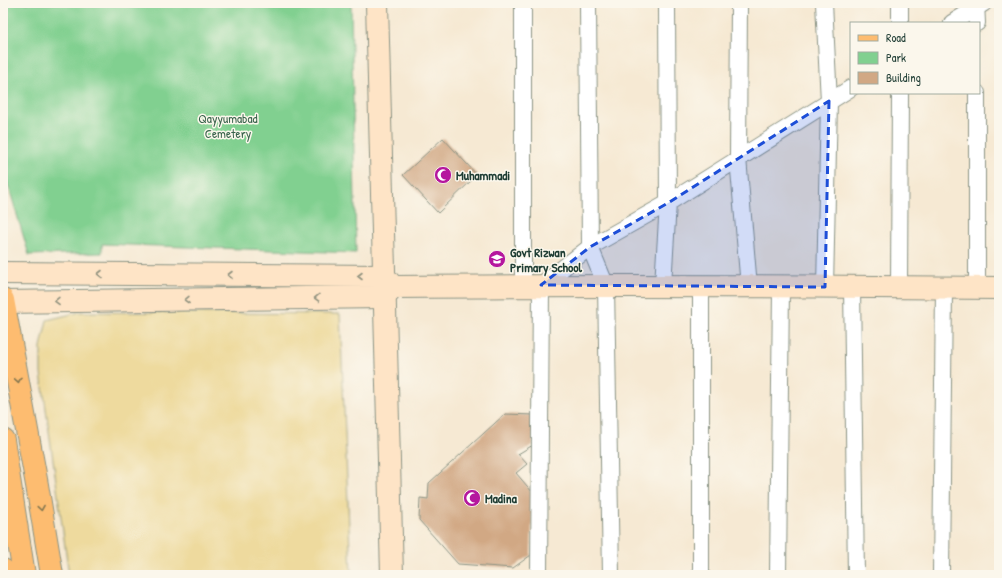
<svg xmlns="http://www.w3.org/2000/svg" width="1002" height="578" viewBox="0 0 1002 578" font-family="'Patrick Hand',sans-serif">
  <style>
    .green { fill: #81d090; stroke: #508662 }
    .sand { fill: #eeda9e; stroke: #868c69 }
    .building { fill: #d1a884 }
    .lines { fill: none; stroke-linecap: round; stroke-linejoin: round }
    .street-casing { stroke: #8a9384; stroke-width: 18 }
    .secondary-casing { stroke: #8a9384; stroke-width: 24 }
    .primary-casing { stroke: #8a9384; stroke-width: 24 }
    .street { stroke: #fff; stroke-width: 16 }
    .secondary { stroke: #fee4c6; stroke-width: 22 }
    .primary { stroke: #fdbc70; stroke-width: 22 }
    .oneway { stroke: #8e907d }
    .oneway2 { stroke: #83764f }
    .marked { fill: #1d4ed8; fill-opacity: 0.2; stroke: #1d4ed8; stroke-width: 3; stroke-dasharray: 8 5; stroke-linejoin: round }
    .labels { text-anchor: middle; stroke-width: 3; stroke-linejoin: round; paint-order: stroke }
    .park-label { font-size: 13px; fill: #38624b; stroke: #fbf7ec }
    .poi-label { font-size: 13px; font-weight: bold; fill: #1f3d34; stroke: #fbf7ec; text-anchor: start }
  </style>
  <rect width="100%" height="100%" fill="#fbf7ec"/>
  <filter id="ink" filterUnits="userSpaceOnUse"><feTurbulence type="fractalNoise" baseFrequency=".025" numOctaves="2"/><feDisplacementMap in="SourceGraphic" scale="8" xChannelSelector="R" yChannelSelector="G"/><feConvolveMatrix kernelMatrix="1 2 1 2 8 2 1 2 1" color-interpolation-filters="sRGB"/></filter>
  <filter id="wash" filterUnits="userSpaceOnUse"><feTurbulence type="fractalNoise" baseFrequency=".012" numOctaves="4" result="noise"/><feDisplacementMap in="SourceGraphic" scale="16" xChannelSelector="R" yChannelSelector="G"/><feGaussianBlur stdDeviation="0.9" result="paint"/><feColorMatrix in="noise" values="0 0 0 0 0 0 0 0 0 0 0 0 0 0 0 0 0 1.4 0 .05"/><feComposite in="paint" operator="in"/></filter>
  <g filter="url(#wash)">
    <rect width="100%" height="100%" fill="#f6e9d3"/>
    <polygon class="green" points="3,3 351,3 356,253 102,244 102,253 29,255 6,178 3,161"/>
    <polygon class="sand" points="80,312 340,314 351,575 69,575 41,373 41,347 47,320"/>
    <g id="blocks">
      <g class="building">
        <polygon points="443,138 477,175 438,213 403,175"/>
        <polygon points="505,414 533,415 533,445 518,454 527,464 516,473 533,493 531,555 513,568 458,564 419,520 420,498 428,499 429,483"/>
      </g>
    </g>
  </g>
  <g filter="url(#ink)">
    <use href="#blocks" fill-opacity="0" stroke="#8a9384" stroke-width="1"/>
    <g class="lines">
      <defs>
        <g id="street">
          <polyline points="588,3 590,247 606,286 611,575"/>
          <polyline points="739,3 738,158 749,287"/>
          <polyline points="824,3 829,101 825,287"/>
          <polyline points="976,3 977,23"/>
          <polyline points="900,23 900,3"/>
          <polyline points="952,23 984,3"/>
          <polyline points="977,93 977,288"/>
          <polyline points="663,285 668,203 667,3"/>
          <polyline points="523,286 523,3"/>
          <polyline points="852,287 856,575"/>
          <polyline points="899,288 900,93"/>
          <polyline points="539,575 541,285 590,247 668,203 851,88"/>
          <polyline points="701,575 701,286"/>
          <polyline points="778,575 781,287"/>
          <polyline points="941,575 944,288"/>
        </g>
        <g id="secondary">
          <polyline points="377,3 392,575"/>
          <polyline points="3,273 384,276 393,287"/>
          <path d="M3,302L384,297L394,287C596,285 797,286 999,288"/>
        </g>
        <g id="primary">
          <polyline points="3,300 37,485 52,575"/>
          <polyline points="3,440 24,575"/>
          <polyline points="3,570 4,575"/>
        </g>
      </defs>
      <use href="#street" class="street-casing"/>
      <use href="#secondary" class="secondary-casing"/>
      <use href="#primary" class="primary-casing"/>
      <use href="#street" class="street"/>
      <use href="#secondary" class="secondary"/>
      <use href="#primary" class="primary"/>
    </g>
    <defs><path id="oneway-chevron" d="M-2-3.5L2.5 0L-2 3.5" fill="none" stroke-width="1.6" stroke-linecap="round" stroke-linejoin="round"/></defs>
    <g class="oneway">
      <use href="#oneway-chevron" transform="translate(100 274) rotate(-180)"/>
      <use href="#oneway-chevron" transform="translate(230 275) rotate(-180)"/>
      <use href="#oneway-chevron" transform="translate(360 276) rotate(-180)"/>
      <use href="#oneway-chevron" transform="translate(317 298) rotate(179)"/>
      <use href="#oneway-chevron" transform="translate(187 300) rotate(179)"/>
      <use href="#oneway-chevron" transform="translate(57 301) rotate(179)"/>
    </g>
    <g class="oneway2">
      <use href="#oneway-chevron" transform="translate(18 380) rotate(79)"/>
      <use href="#oneway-chevron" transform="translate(41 508) rotate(81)"/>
    </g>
  </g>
  <path class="marked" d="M829,101L825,287L541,285L590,247L668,203Z"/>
  <defs>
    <symbol id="mosque-disc" viewBox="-11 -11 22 22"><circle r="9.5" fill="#b5179e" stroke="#fbf7ec"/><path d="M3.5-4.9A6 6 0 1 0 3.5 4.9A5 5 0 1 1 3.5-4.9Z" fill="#fff"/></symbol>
    <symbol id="school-disc" viewBox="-11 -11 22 22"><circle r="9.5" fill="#b5179e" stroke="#fbf7ec"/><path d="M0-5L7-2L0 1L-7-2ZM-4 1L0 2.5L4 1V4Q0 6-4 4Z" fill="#fff"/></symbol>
  </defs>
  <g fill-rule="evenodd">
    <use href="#mosque-disc" x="433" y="165" width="20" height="20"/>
    <use href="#school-disc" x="487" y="249" width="20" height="20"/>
    <use href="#mosque-disc" x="462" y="488" width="20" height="20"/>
  </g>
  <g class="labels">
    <g class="park-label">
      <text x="228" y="123">Qayyumabad<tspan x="228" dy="15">Cemetery</tspan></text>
    </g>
    <g class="poi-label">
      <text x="456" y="180">Muhammadi</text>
      <text x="510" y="257">Govt Rizwan<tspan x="510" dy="15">Primary School</tspan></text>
      <text x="485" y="503">Madina</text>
    </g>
  </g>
  <rect width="1002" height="578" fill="none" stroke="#fbf7ec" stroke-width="16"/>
  <rect x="850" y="22" width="130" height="72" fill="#fbf7ec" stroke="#a3ada2"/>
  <rect x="858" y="35" width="20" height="6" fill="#fdbc70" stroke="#a3ada2"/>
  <text x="886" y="42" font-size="12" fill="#1f3d34">Road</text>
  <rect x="858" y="52" width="20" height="12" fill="#81d090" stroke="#a3ada2"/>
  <text x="886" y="62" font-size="12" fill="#1f3d34">Park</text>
  <rect x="858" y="72" width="20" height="12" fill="#d1a884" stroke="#a3ada2"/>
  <text x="886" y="82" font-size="12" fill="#1f3d34">Building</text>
</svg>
